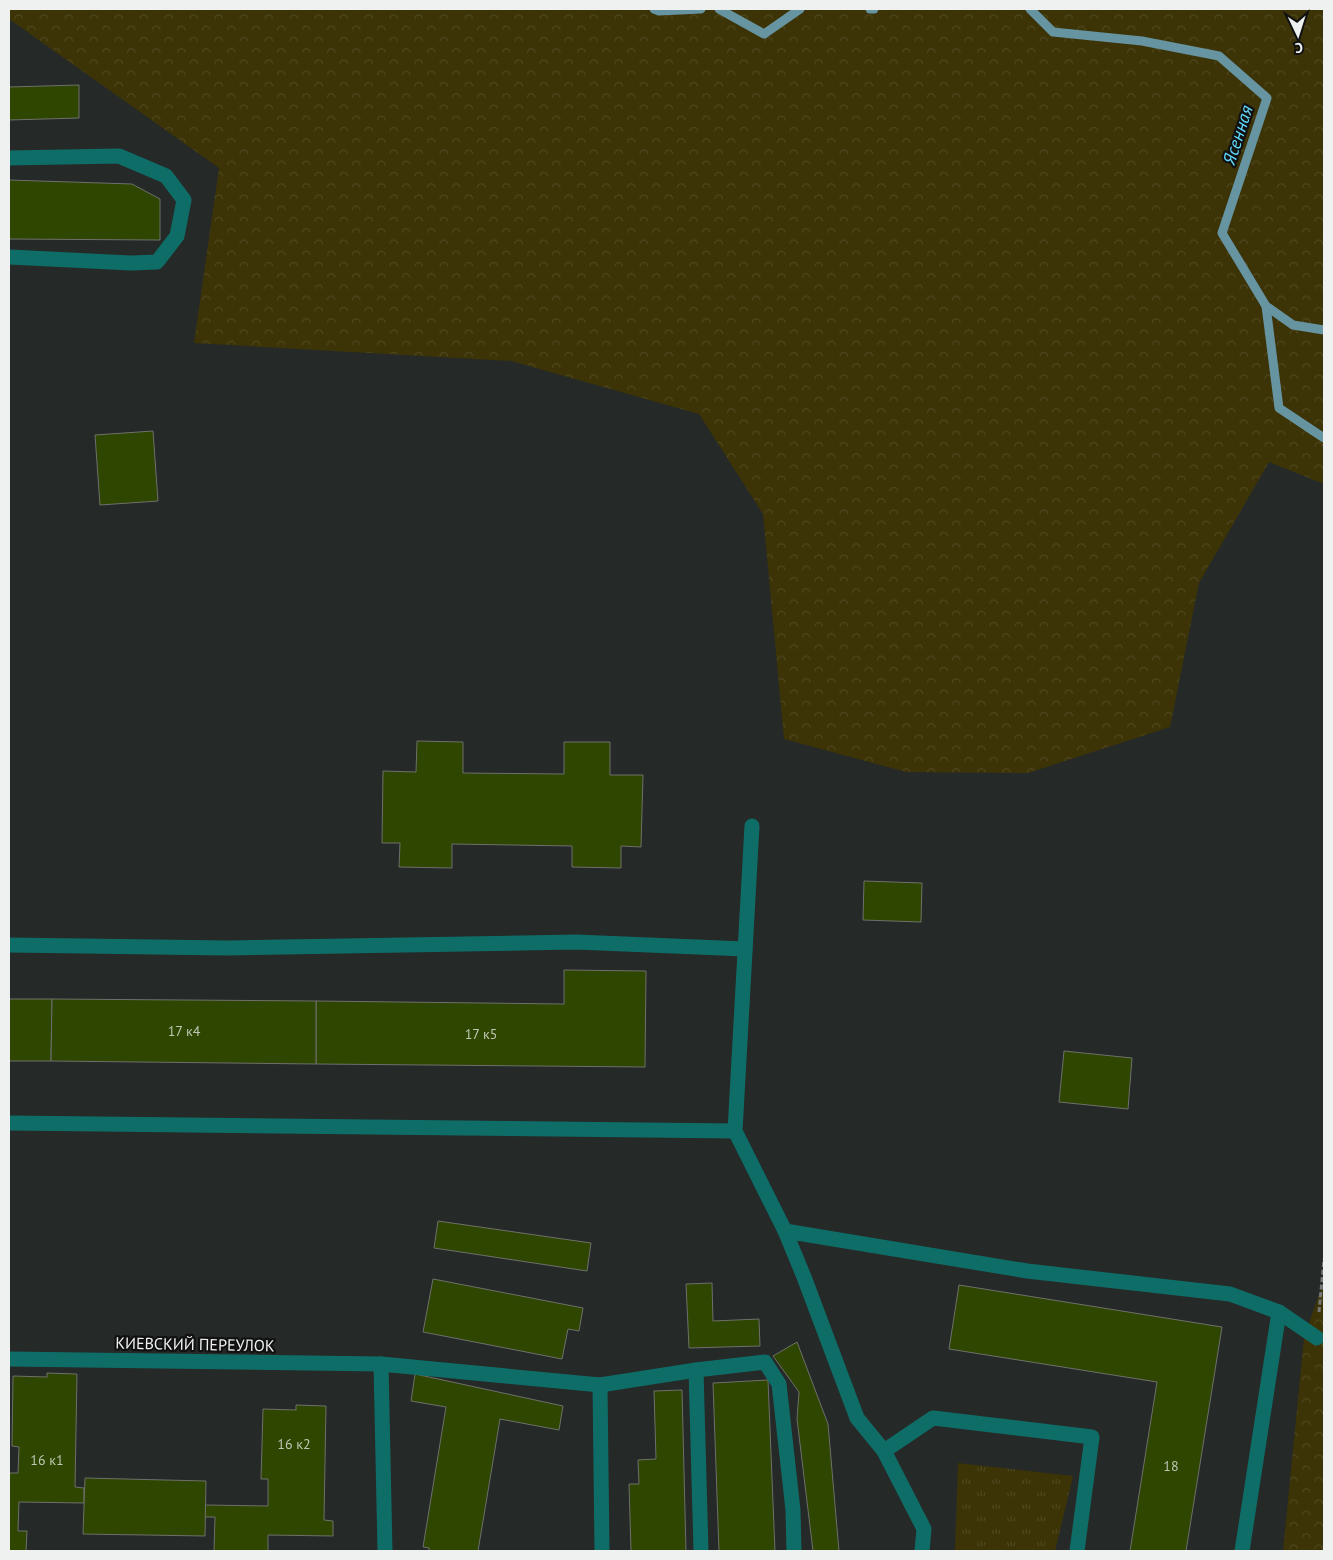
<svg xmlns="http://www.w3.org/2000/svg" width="1333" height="1560" viewBox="0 0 1333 1560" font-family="'PT Sans',sans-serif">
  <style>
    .forest { fill: url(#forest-crowns) }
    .park { fill: url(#park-tufts) }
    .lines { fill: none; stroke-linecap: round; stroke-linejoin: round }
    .stream { stroke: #6694a1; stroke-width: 9 }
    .building { fill: #2e4600; stroke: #6e706c }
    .path { stroke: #767978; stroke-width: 3; stroke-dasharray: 5 2.5; stroke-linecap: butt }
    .lane { stroke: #0f6d68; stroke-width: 15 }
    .street { stroke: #0f6d68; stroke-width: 15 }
    .labels { text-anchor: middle; stroke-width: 4.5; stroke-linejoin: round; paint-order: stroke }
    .number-label { font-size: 14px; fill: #bfc6b4 }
    .street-label { font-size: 16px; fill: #eff1f0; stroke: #101110 }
    .water-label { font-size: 18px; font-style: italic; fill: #61dafd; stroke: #101110 }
  </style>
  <defs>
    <pattern id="forest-crowns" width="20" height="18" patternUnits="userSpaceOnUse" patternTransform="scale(1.25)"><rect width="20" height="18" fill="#3c3307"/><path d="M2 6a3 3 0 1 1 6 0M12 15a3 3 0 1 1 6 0" fill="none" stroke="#4f471f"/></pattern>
    <pattern id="park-tufts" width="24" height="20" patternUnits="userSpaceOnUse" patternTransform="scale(1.25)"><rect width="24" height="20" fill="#3c3307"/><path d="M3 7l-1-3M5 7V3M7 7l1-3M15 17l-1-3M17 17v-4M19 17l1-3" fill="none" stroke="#4f471f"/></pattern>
  </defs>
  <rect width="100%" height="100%" fill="#252927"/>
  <g class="forest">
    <polygon points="9,9 1324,9 1324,484 1269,462 1199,583 1170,727 1028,773 906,772 784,739 763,514 699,414 511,361 194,343 219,168 9,19"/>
    <polygon points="1324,1280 1324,1551 1283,1551 1304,1338"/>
  </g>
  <polygon class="park" points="958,1463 1073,1476 1055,1551 955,1551"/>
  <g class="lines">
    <g class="stream">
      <polyline points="654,9 659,11 701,9"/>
      <polyline points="719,9 764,34 800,9"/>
      <polyline points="870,9 874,9"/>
      <polyline points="1030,9 1053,32 1142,41 1219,56 1267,98 1222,233 1266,306 1293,325 1324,330"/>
      <polyline points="1266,306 1279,408 1324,438"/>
    </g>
  </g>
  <g class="building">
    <polygon points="79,85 79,118 9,120 9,87"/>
    <polygon points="9,180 132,184 160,199 160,240 9,239"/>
    <polygon points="153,431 158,501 100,505 95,435"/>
    <polygon points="417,741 463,742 463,773 564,774 564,742 610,742 610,775 643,775 641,847 621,846 621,868 572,867 572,846 452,844 452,868 399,867 400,843 382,843 383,771 416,772"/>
    <polygon points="864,881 922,883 921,922 863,920"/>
    <polygon points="564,970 646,971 645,1067 316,1064 316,1001 564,1004"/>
    <polygon points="9,999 52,999 51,1061 9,1061"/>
    <polygon points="52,999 316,1001 316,1064 51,1061"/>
    <polygon points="1064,1051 1132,1058 1128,1109 1059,1102"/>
    <polygon points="438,1221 591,1243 587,1271 434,1248"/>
    <polygon points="433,1279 583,1308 579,1331 568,1329 562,1359 423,1332"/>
    <polygon points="712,1283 713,1321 759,1319 760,1346 689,1348 686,1284"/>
    <polygon points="959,1285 1222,1327 1186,1551 1130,1551 1157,1382 949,1349"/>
    <polygon points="797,1342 828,1424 839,1551 813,1551 797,1419 799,1392 773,1356"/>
    <polygon points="47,1373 77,1374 75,1487 84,1488 84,1503 19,1502 18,1531 27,1531 26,1551 9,1551 9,1473 18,1473 19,1447 12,1446 13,1376 47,1377"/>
    <polygon points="415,1374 563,1406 559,1430 500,1419 478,1551 429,1551 429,1548 423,1547 446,1407 411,1401"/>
    <polygon points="768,1380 775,1551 719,1551 713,1383"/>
    <polygon points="682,1390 686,1551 631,1551 629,1484 639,1484 638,1460 656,1459 654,1391"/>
    <polygon points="296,1405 326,1406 324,1520 333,1521 333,1536 268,1535 268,1551 214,1551 215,1517 205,1517 205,1505 268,1506 268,1479 261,1479 263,1409 296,1410"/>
    <polygon points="85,1478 206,1481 205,1536 83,1534"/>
  </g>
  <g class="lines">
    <polyline class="path" points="1319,1312 1324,1259"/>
    <g class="lane">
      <polyline points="9,158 119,156 166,176 184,200 177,236 157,262 131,263 9,257"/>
      <polyline points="752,826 735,1131 785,1231 804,1277 857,1418 884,1451 924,1529 922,1551"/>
      <polyline points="9,945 227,948 576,942 745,949"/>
      <polyline points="9,1123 735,1131"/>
      <polyline points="785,1231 1027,1271 1230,1294 1279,1312 1317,1338"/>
      <polyline points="884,1451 933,1418 1092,1437 1077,1551"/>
      <polyline points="385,1551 381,1364 600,1385"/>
      <polyline points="602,1551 600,1385 696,1370"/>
      <polyline points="701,1551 696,1370 765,1362 779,1384 793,1510 794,1551"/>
      <polyline points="1242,1551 1279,1312"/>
    </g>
    <polyline class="street" points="9,1359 381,1364"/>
  </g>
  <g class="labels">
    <g class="number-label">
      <text x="184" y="1036">17 к4</text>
      <text x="481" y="1039">17 к5</text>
      <text x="294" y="1449">16 к2</text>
      <text x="47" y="1465">16 к1</text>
      <text x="1171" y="1471">18</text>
    </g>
    <g class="street-label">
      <text transform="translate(195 1344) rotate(1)" y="6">КИЕВСКИЙ ПЕРЕУЛОК</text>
    </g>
    <g class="water-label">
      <text transform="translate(1238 135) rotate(-72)" y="6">Ясенная</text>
    </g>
  </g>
  <rect width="1333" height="1560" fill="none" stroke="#eff1f0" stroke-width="20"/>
  <g transform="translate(1298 35) rotate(176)" stroke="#101110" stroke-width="4" paint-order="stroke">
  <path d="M0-4L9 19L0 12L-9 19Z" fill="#eff1f0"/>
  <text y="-8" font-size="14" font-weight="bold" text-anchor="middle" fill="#eff1f0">С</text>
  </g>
</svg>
